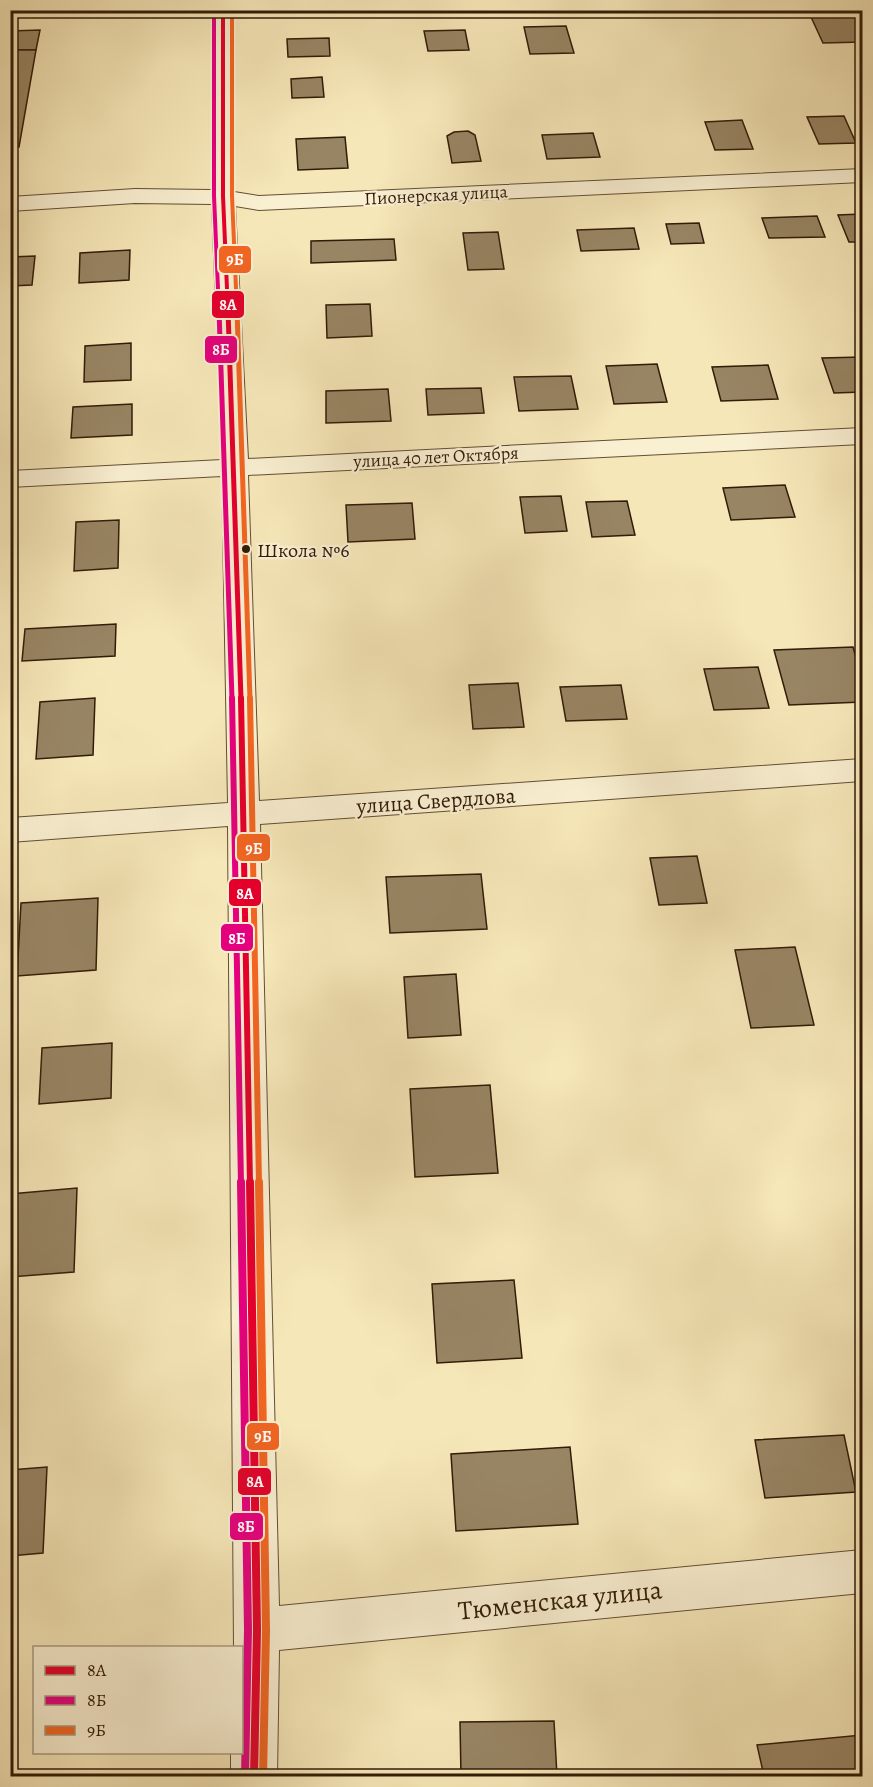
<svg xmlns="http://www.w3.org/2000/svg" width="873" height="1787" viewBox="0 0 873 1787" font-family="Alegreya,serif">
  <style>
    .building { fill: #988564; stroke: #321b08; stroke-width: 1.5 }
    .lines { fill: none; stroke-linecap: round; stroke-linejoin: round }
    .minor-casing { stroke: #634e34; stroke-width: 2 }
    .minor { fill: #f9efd1; fill-rule: evenodd }
    .bus-1-far3-casing { stroke: #f9efd1; stroke-width: 7 }
    .bus-1-far2-casing { stroke: #f9efd1; stroke-width: 9 }
    .bus-1-far1-casing { stroke: #f9efd1; stroke-width: 10 }
    .bus-1-casing { stroke: #f9efd1; stroke-width: 12 }
    .bus-2-far3-casing { stroke: #f9efd1; stroke-width: 7 }
    .bus-2-far2-casing { stroke: #f9efd1; stroke-width: 9 }
    .bus-2-far1-casing { stroke: #f9efd1; stroke-width: 10 }
    .bus-2-casing { stroke: #f9efd1; stroke-width: 12 }
    .bus-3-far3-casing { stroke: #f9efd1; stroke-width: 7 }
    .bus-3-far2-casing { stroke: #f9efd1; stroke-width: 9 }
    .bus-3-far1-casing { stroke: #f9efd1; stroke-width: 10 }
    .bus-3-casing { stroke: #f9efd1; stroke-width: 12 }
    .bus-1-far3 { stroke: #e4002b; stroke-width: 4 }
    .bus-1-far2 { stroke: #e4002b; stroke-width: 5 }
    .bus-1-far1 { stroke: #e4002b; stroke-width: 6 }
    .bus-1 { stroke: #e4002b; stroke-width: 8 }
    .bus-2-far3 { stroke: #e5007d; stroke-width: 4 }
    .bus-2-far2 { stroke: #e5007d; stroke-width: 5 }
    .bus-2-far1 { stroke: #e5007d; stroke-width: 6 }
    .bus-2 { stroke: #e5007d; stroke-width: 8 }
    .bus-3-far3 { stroke: #f26522; stroke-width: 4 }
    .bus-3-far2 { stroke: #f26522; stroke-width: 5 }
    .bus-3-far1 { stroke: #f26522; stroke-width: 6 }
    .bus-3 { stroke: #f26522; stroke-width: 8 }
    .bus-dot { fill: #321b08; stroke: #f9efd1; stroke-width: 2 }
    .labels { text-anchor: middle; stroke-width: 4.5; stroke-linejoin: round; paint-order: stroke }
    .far-street-label { font-size: 18px; fill: #321b08; stroke: #f9efd1 }
    .bus-label { font-size: 20px; fill: #321b08; stroke: #f9efd1; text-anchor: start }
    .street-label { font-size: 22px; fill: #321b08; stroke: #f9efd1 }
    .near-street-label { font-size: 27px; fill: #321b08; stroke: #f9efd1 }
    .line-badge { stroke: #f9efd1; stroke-width: 2 }
    .badge-label { font-size: 16px; text-anchor: middle; font-weight: bold; fill: #fff }
  </style>
  <rect width="100%" height="100%" fill="#f6e7b8"/>
  <filter id="stains"><feTurbulence type="fractalNoise" baseFrequency=".00333" numOctaves="4"/><feColorMatrix values="0 0 0 0 .2 0 0 0 0 .09 0 0 0 0 .02 0 0 0 .5 -.17"/></filter>
  <radialGradient id="worn" r=".72"><stop offset=".6" stop-color="#630" stop-opacity="0"/><stop offset="1" stop-color="#630" stop-opacity=".3"/></radialGradient>
  <g class="building">
    <polygon points="862,15 862,42 823,43 811,17"/>
    <polygon points="566,26 574,53 530,54 524,27"/>
    <polygon points="40,30 36,50 10,50 10,31"/>
    <polygon points="465,30 469,50 428,51 424,31"/>
    <polygon points="329,38 330,56 288,57 287,39"/>
    <polygon points="10,50 36,50 19,147 10,147"/>
    <polygon points="322,77 324,97 292,98 291,79"/>
    <polygon points="844,116 856,143 819,144 807,117"/>
    <polygon points="742,120 753,149 715,150 705,122"/>
    <polygon points="468,131 475,135 481,161 452,163 447,136 454,132"/>
    <polygon points="593,133 600,157 547,159 542,135"/>
    <polygon points="345,137 348,168 298,170 296,139"/>
    <polygon points="862,214 862,242 849,242 838,215"/>
    <polygon points="817,216 825,237 769,238 762,218"/>
    <polygon points="699,223 704,243 671,244 666,224"/>
    <polygon points="634,228 639,249 581,251 577,230"/>
    <polygon points="498,232 504,269 468,270 463,233"/>
    <polygon points="394,239 396,260 311,263 311,241"/>
    <polygon points="130,250 129,280 79,283 80,253"/>
    <polygon points="35,256 32,285 10,286 10,257"/>
    <polygon points="370,304 372,336 327,338 326,305"/>
    <polygon points="131,343 131,380 84,382 85,346"/>
    <polygon points="862,357 862,392 834,393 822,358"/>
    <polygon points="657,364 667,402 614,404 606,366"/>
    <polygon points="768,365 778,399 721,401 712,367"/>
    <polygon points="571,376 578,409 519,411 514,377"/>
    <polygon points="481,388 484,413 428,415 426,389"/>
    <polygon points="388,389 391,421 326,423 326,391"/>
    <polygon points="132,404 132,435 71,438 73,407"/>
    <polygon points="785,485 795,517 731,520 723,488"/>
    <polygon points="561,496 567,531 525,533 520,497"/>
    <polygon points="627,501 635,535 592,537 586,502"/>
    <polygon points="412,503 415,539 348,542 346,505"/>
    <polygon points="119,520 118,568 74,571 76,522"/>
    <polygon points="116,624 115,656 22,661 25,629"/>
    <polygon points="853,647 862,679 862,702 789,705 774,650"/>
    <polygon points="758,667 769,708 714,710 704,669"/>
    <polygon points="518,683 524,727 473,729 469,685"/>
    <polygon points="621,685 627,719 566,721 560,687"/>
    <polygon points="95,698 93,755 36,759 40,702"/>
    <polygon points="697,856 707,903 659,905 650,858"/>
    <polygon points="481,874 487,929 390,933 386,877"/>
    <polygon points="98,898 96,970 17,976 21,903"/>
    <polygon points="795,947 814,1025 751,1028 735,950"/>
    <polygon points="456,974 461,1035 408,1038 404,977"/>
    <polygon points="112,1043 111,1098 39,1104 42,1048"/>
    <polygon points="490,1085 498,1173 415,1177 410,1089"/>
    <polygon points="77,1188 74,1272 10,1277 10,1194"/>
    <polygon points="514,1280 522,1358 437,1363 432,1284"/>
    <polygon points="844,1435 856,1492 765,1498 755,1440"/>
    <polygon points="570,1447 578,1524 456,1531 451,1454"/>
    <polygon points="47,1467 43,1553 10,1556 10,1470"/>
    <polygon points="554,1721 557,1776 461,1776 460,1722"/>
    <polygon points="862,1735 862,1776 764,1776 757,1745"/>
  </g>
  <g class="lines">
    <defs>
      <polygon id="minor" points="213,10 233,10 234,192 259,196 862,169 862,182 259,210 235,206 248,459 862,428 862,444 248,475 259,801 862,759 862,781 260,824 279,1606 862,1550 862,1593 279,1650 277,1776 231,1776 231,1752 242,1752 242,1648 234,1648 228,826 10,842 10,818 228,803 222,476 10,487 10,471 222,460 212,204 135,203 10,211 10,197 135,189 212,190"/>
    </defs>
    <use href="#minor" class="minor-casing"/>
    <use href="#minor" class="minor"/>
    <defs>
      <polyline id="bus-1-far3" points="223,10 223,196 228,312"/>
      <polyline id="bus-1-far2" points="228,310 241,699"/>
      <polyline id="bus-1-far1" points="241,698 250,1184"/>
      <polyline id="bus-1" points="250,1182 257,1630 254,1776"/>
      <polyline id="bus-2-far3" points="214,10 214,196 219,312"/>
      <polyline id="bus-2-far2" points="219,310 232,699"/>
      <polyline id="bus-2-far1" points="232,698 241,1184"/>
      <polyline id="bus-2" points="241,1182 248,1630 245,1776"/>
      <polyline id="bus-3-far3" points="232,10 232,196 237,312"/>
      <polyline id="bus-3-far2" points="237,310 250,699"/>
      <polyline id="bus-3-far1" points="250,698 259,1184"/>
      <polyline id="bus-3" points="259,1182 266,1630 263,1776"/>
    </defs>
    <use href="#bus-1-far3" class="bus-1-far3-casing"/>
    <use href="#bus-1-far2" class="bus-1-far2-casing"/>
    <use href="#bus-1-far1" class="bus-1-far1-casing"/>
    <use href="#bus-1" class="bus-1-casing"/>
    <use href="#bus-2-far3" class="bus-2-far3-casing"/>
    <use href="#bus-2-far2" class="bus-2-far2-casing"/>
    <use href="#bus-2-far1" class="bus-2-far1-casing"/>
    <use href="#bus-2" class="bus-2-casing"/>
    <use href="#bus-3-far3" class="bus-3-far3-casing"/>
    <use href="#bus-3-far2" class="bus-3-far2-casing"/>
    <use href="#bus-3-far1" class="bus-3-far1-casing"/>
    <use href="#bus-3" class="bus-3-casing"/>
    <use href="#bus-1-far3" class="bus-1-far3"/>
    <use href="#bus-1-far2" class="bus-1-far2"/>
    <use href="#bus-1-far1" class="bus-1-far1"/>
    <use href="#bus-1" class="bus-1"/>
    <use href="#bus-2-far3" class="bus-2-far3"/>
    <use href="#bus-2-far2" class="bus-2-far2"/>
    <use href="#bus-2-far1" class="bus-2-far1"/>
    <use href="#bus-2" class="bus-2"/>
    <use href="#bus-3-far3" class="bus-3-far3"/>
    <use href="#bus-3-far2" class="bus-3-far2"/>
    <use href="#bus-3-far1" class="bus-3-far1"/>
    <use href="#bus-3" class="bus-3"/>
  </g>
  <circle class="bus-dot" cx="246" cy="549" r="5"/>
  <g class="labels">
    <g class="far-street-label">
      <text transform="translate(436 195) rotate(-3)" y="6">Пионерская улица</text>
      <text transform="translate(436 457) rotate(-3)" y="6">улица 40 лет Октября</text>
    </g>
    <g class="bus-label">
      <text x="257" y="557">Школа №6</text>
    </g>
    <g class="street-label">
      <text transform="translate(436 800) rotate(-4)" y="8">улица Свердлова</text>
    </g>
    <g class="near-street-label">
      <text transform="translate(560 1600) rotate(-6)" y="9">Тюменская улица</text>
    </g>
  </g>
  <g class="line-badge">
    <rect x="218" y="245" width="34" height="29" rx="6" fill="#f26522"/>
    <rect x="211" y="290" width="34" height="29" rx="6" fill="#e4002b"/>
    <rect x="204" y="335" width="34" height="29" rx="6" fill="#e5007d"/>
    <rect x="236" y="833" width="35" height="29" rx="6" fill="#f26522"/>
    <rect x="228" y="878" width="34" height="29" rx="6" fill="#e4002b"/>
    <rect x="220" y="923" width="34" height="29" rx="6" fill="#e5007d"/>
    <rect x="246" y="1422" width="34" height="29" rx="6" fill="#f26522"/>
    <rect x="237" y="1467" width="35" height="29" rx="6" fill="#e4002b"/>
    <rect x="229" y="1512" width="35" height="29" rx="6" fill="#e5007d"/>
  </g>
  <g class="badge-label">
    <text x="235" y="265">9Б</text>
    <text x="228" y="310">8А</text>
    <text x="221" y="355">8Б</text>
    <text x="254" y="854">9Б</text>
    <text x="245" y="899">8А</text>
    <text x="237" y="944">8Б</text>
    <text x="263" y="1442">9Б</text>
    <text x="255" y="1487">8А</text>
    <text x="246" y="1532">8Б</text>
  </g>
  <rect width="873" height="1787" fill="none" stroke="#f6e7b8" stroke-width="36"/>
  <rect x="12" y="12" width="849" height="1763" fill="none" stroke="#321b08" stroke-width="3"/>
  <rect x="18" y="18" width="837" height="1751" fill="none" stroke="#321b08" stroke-width="1.5"/>
  <rect x="33" y="1646" width="210" height="108" fill="#f9efd1" stroke="#a99a81" stroke-width="1.5"/>
  <rect x="45" y="1666" width="30" height="9" fill="#e4002b" stroke="#a99a81" stroke-width="1.5"/>
  <text x="87" y="1676" font-size="18" fill="#321b08">8А</text>
  <rect x="45" y="1696" width="30" height="9" fill="#e5007d" stroke="#a99a81" stroke-width="1.5"/>
  <text x="87" y="1706" font-size="18" fill="#321b08">8Б</text>
  <rect x="45" y="1726" width="30" height="9" fill="#f26522" stroke="#a99a81" stroke-width="1.5"/>
  <text x="87" y="1736" font-size="18" fill="#321b08">9Б</text>
  <rect width="100%" height="100%" filter="url(#stains)"/>
  <rect width="100%" height="100%" fill="url(#worn)"/>
</svg>
